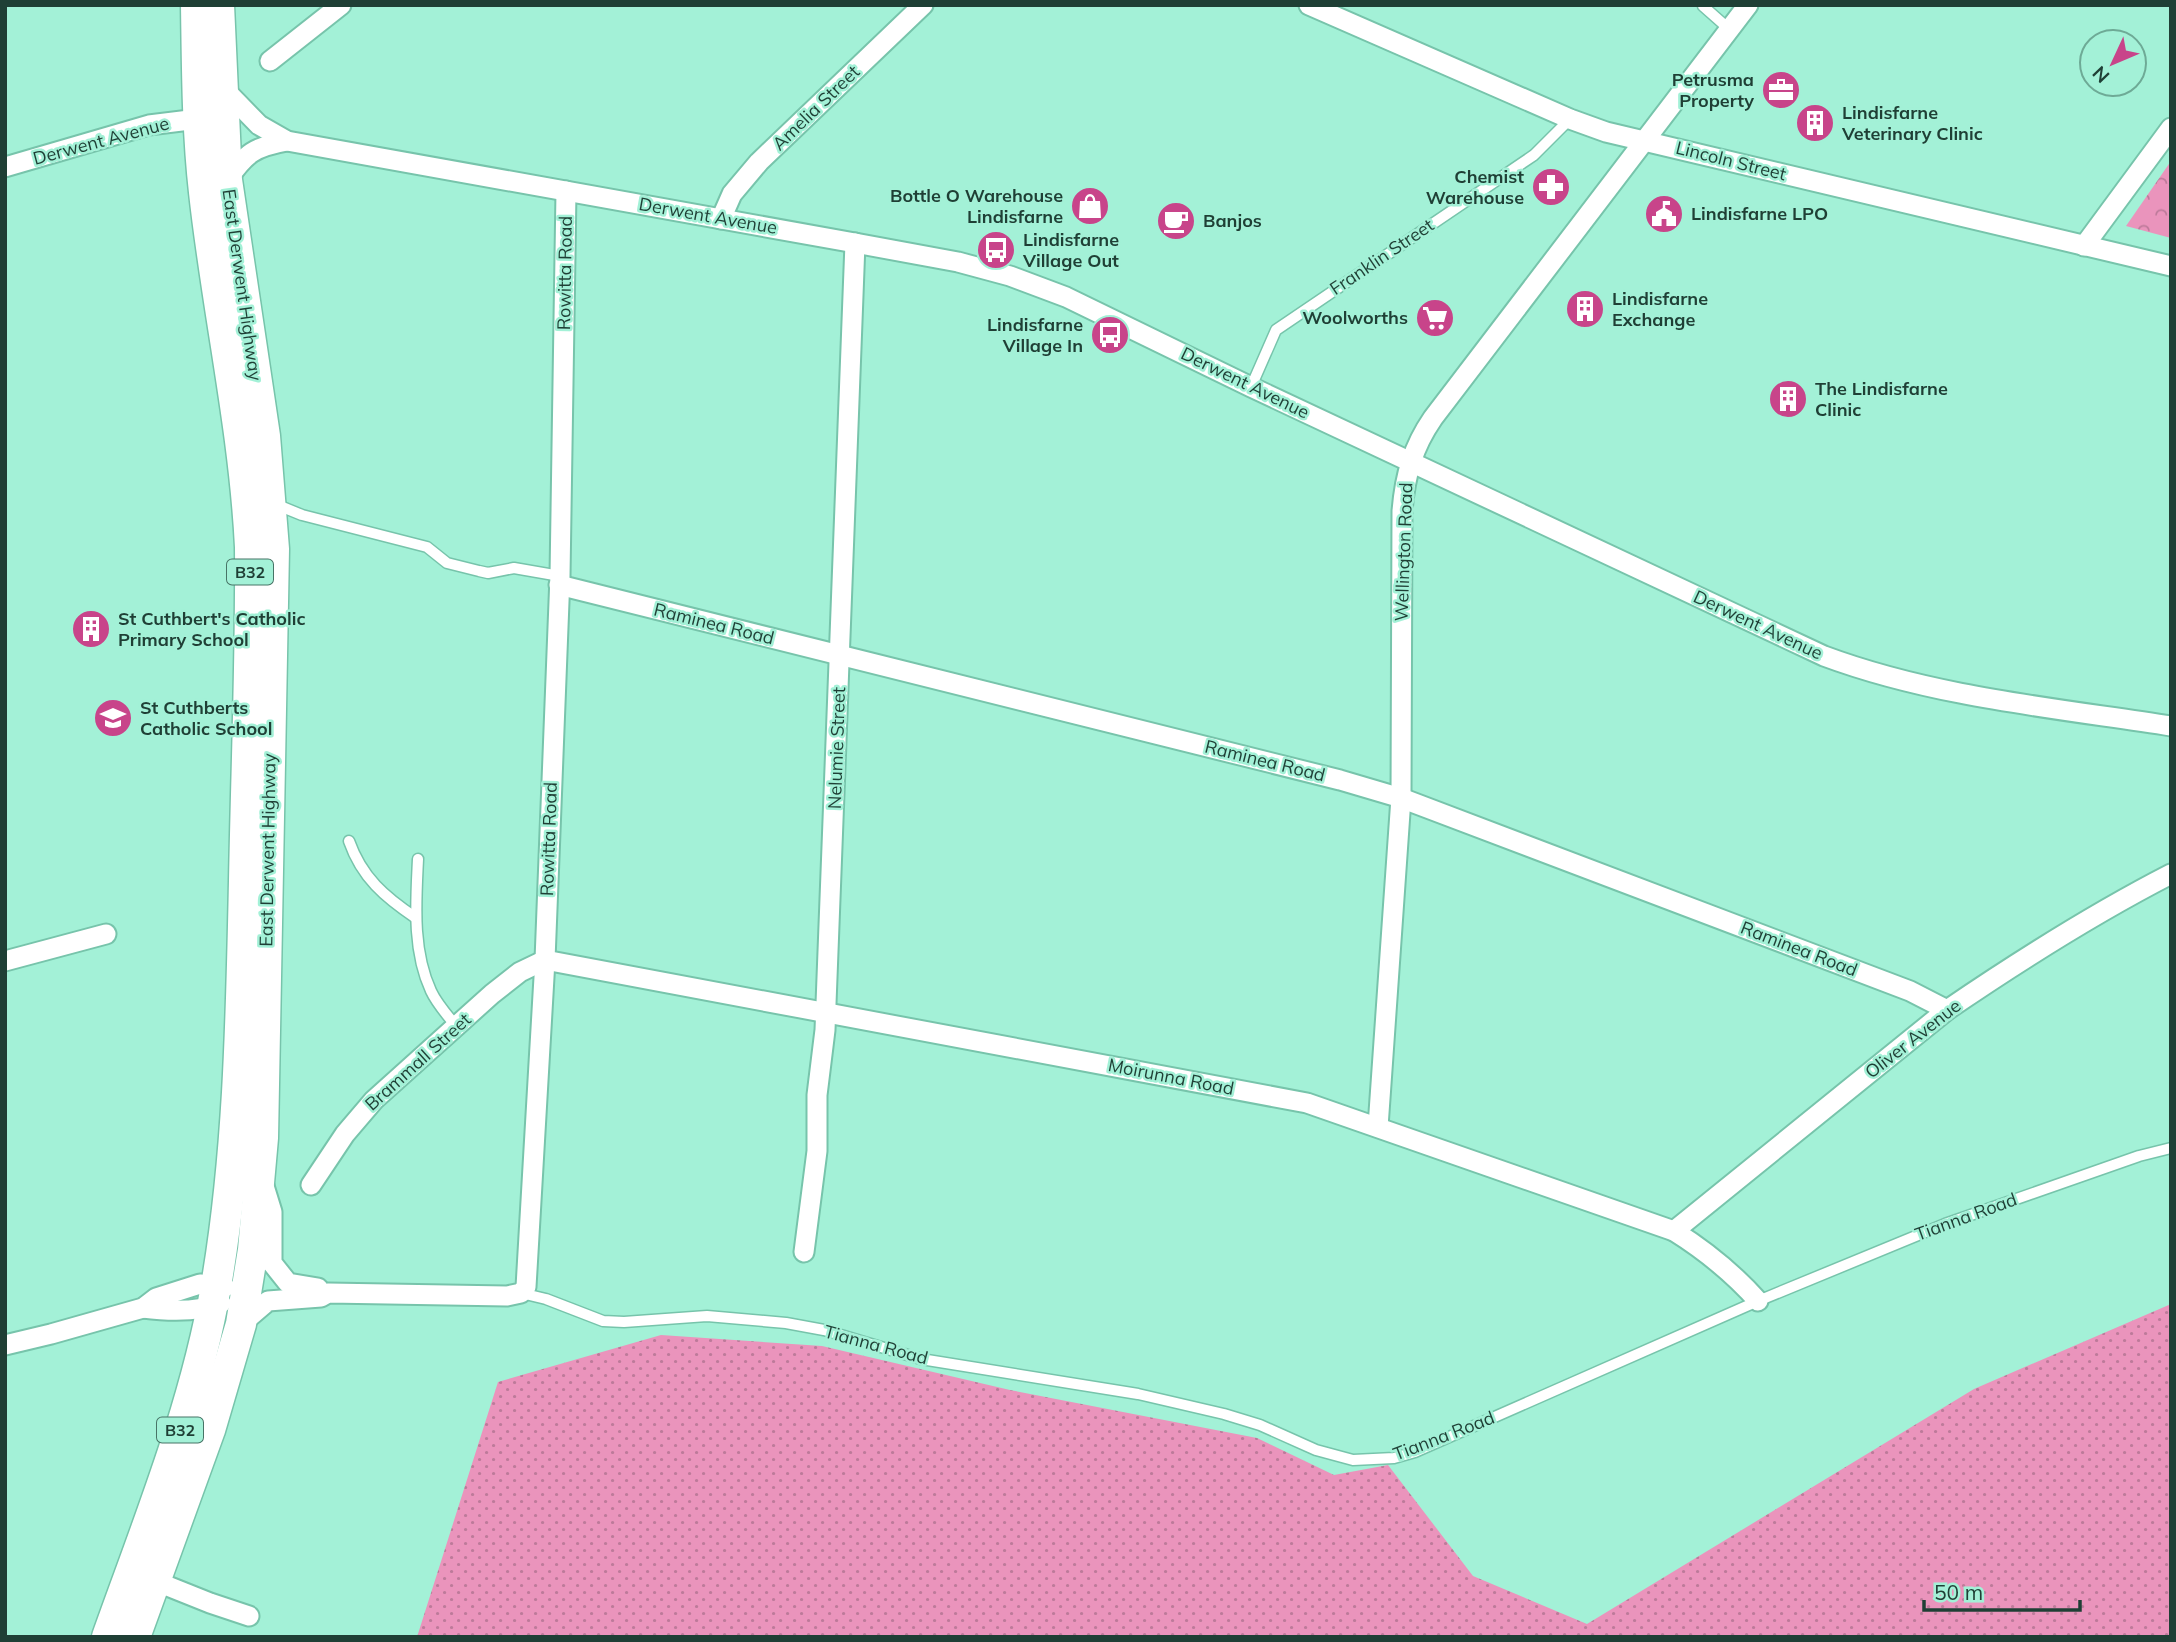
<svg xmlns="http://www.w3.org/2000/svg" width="2176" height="1642" viewBox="0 0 2176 1642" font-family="Mulish,sans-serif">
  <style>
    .grass { fill: url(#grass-dots) }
    .forest { fill: url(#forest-crowns) }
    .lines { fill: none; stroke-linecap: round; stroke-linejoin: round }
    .service-casing { stroke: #77c4ab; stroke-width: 13 }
    .minor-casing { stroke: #77c4ab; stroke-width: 23 }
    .primary-casing { stroke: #77c4ab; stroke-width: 33 }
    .service { stroke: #fff; stroke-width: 10 }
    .minor { stroke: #fff; stroke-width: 19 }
    .primary { stroke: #fff; stroke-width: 30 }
    .labels { text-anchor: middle; stroke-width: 5; stroke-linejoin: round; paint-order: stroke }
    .shield { fill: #a3f1d7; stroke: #477466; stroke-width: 2 }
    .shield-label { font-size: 16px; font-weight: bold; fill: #1f3f35 }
    .poi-label { font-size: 18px; font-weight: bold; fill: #1f3f35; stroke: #a3f1d7; text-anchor: start }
    .street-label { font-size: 18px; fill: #1f3f35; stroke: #a3f1d7 }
  </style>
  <defs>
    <pattern id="grass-dots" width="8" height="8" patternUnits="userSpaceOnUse" patternTransform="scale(1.75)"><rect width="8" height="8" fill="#ea94bc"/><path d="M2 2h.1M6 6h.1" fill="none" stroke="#bd7a9a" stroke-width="1.8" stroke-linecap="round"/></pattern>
    <pattern id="forest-crowns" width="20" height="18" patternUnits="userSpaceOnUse" patternTransform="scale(1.75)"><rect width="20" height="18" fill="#ea94bc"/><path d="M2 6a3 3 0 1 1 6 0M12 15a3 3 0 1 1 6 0" fill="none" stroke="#bd7a9a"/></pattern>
  </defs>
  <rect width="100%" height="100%" fill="#a3f1d7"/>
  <polygon class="grass" points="2171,1304 2171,1637 417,1637 498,1382 661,1335 822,1346 1010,1390 1257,1438 1334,1475 1388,1465 1473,1576 1587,1624 1974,1389"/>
  <polygon class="forest" points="2171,161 2171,238 2126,226"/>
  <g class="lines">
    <defs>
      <g id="service">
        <polyline points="1703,6 1729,29"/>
        <polyline points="1251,387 1276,330 1534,155 1570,119"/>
        <polyline points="275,504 302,515 427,547 447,563 479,571 488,573 514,568 560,576"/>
        <path d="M349,841C362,878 385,897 416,918"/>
        <path d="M418,859C416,902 412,950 431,991C437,1004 447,1015 457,1027"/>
        <polyline points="521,1293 546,1299 603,1321 624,1322 707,1316 786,1323 824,1330 921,1359 1138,1394 1224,1414 1260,1425 1316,1450 1353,1460 1394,1458 1415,1452 1758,1301 1945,1224 2139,1156 2171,1148"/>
      </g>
      <g id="minor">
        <polyline points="1309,5 1570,119 1606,132 2171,266"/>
        <polyline points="270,61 341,5"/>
        <path d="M222,87L259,125L287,141L855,243L958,262L1010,276L1066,297L1251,387L1824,656C1934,697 2055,708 2171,726"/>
        <polyline points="5,167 149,125 198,119"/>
        <path d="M227,180C246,153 254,147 287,141"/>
        <polyline points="721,219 732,194 759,162 923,5"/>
        <polyline points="2084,246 2171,128"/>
        <polyline points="559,585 1340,780 1401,798 1910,991 1947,1010"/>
        <polyline points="5,961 106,934"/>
        <path d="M1378,1127L1401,798L1402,511C1405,475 1413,447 1433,418L1748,5"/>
        <path d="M311,1185L345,1134L374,1100L492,994L520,972L545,960L1307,1103L1674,1231C1706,1251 1733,1273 1758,1301"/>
        <polyline points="264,1186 272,1212 272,1263 288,1283 318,1288"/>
        <path d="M1674,1231L1947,1010C2019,961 2093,914 2171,874"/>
        <polyline points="804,1252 817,1151 817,1095 825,1030 855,243"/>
        <path d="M143,1308C167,1311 197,1313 221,1303"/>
        <polyline points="241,1324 268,1301 321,1297 328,1293 507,1296 521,1293 526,1287 545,960 560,576 566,191"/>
        <polyline points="5,1345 51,1334 143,1308 156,1298 200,1284 225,1287"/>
        <polyline points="145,1577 210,1603 249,1616"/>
      </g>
      <g id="primary">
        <path d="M107,1637C148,1522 195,1407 216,1286C239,1152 241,1016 244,881C246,770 251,658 250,547C244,427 217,311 204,192C197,130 197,68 196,5"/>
        <polyline points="135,1637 210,1430 241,1324 253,1250 263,1138 274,549 265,436 227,180 219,5"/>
      </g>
    </defs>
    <use href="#service" class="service-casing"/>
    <use href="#minor" class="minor-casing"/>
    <use href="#primary" class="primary-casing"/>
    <use href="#service" class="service"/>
    <use href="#minor" class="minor"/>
    <use href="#primary" class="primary"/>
  </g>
  <defs>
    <symbol id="office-disc" viewBox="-11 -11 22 22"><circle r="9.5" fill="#c8448a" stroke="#a3f1d7"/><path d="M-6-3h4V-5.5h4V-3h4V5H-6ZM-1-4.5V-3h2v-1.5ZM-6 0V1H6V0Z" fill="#fff"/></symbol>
    <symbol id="building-disc" viewBox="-11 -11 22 22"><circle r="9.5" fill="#c8448a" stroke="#a3f1d7"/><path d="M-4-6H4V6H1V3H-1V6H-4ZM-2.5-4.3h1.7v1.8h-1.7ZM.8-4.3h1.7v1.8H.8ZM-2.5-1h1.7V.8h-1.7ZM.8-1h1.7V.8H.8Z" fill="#fff"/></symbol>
    <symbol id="pharmacy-disc" viewBox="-11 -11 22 22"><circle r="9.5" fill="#c8448a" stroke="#a3f1d7"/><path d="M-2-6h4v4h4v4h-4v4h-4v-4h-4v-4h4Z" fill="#fff"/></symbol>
    <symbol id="shop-disc" viewBox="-11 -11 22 22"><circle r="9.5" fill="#c8448a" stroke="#a3f1d7"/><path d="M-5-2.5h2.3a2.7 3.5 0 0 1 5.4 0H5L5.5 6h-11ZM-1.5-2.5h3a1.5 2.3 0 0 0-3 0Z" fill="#fff"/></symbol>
    <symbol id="civic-disc" viewBox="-11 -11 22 22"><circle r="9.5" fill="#c8448a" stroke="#a3f1d7"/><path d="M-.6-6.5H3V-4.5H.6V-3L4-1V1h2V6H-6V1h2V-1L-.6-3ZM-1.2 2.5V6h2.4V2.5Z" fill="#fff"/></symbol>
    <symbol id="cafe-disc" viewBox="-11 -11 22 22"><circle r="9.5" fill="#c8448a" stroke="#a3f1d7"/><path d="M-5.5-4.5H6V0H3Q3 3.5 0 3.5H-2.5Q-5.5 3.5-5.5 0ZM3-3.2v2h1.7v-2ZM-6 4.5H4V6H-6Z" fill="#fff"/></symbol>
    <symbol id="bus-disc" viewBox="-11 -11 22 22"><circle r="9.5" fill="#c8448a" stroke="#a3f1d7"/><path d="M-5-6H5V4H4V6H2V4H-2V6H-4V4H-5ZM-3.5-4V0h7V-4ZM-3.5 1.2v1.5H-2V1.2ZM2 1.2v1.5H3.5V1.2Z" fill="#fff"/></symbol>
    <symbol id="supermarket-disc" viewBox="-11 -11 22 22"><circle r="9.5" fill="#c8448a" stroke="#a3f1d7"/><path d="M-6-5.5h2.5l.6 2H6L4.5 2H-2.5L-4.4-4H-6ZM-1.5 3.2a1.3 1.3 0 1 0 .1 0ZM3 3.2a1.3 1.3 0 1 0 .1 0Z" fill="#fff"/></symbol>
    <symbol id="school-disc" viewBox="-11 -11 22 22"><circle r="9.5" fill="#c8448a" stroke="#a3f1d7"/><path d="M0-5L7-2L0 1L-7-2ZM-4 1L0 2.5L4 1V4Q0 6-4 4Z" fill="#fff"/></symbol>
  </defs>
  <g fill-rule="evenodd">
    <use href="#office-disc" x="1759" y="68" width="44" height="44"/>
    <use href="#building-disc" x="1793" y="101" width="44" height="44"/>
    <use href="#pharmacy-disc" x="1529" y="165" width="44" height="44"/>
    <use href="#shop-disc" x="1068" y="184" width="44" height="44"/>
    <use href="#civic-disc" x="1642" y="192" width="44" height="44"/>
    <use href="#cafe-disc" x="1154" y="199" width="44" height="44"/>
    <use href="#bus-disc" x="974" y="228" width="44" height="44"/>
    <use href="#building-disc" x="1563" y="287" width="44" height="44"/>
    <use href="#supermarket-disc" x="1413" y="296" width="44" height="44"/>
    <use href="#bus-disc" x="1088" y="313" width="44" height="44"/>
    <use href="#building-disc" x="1766" y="377" width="44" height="44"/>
    <use href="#building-disc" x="69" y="607" width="44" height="44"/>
    <use href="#school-disc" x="91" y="696" width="44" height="44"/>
  </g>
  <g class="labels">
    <g class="shield">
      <rect x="227" y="559.5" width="46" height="25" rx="5"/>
      <rect x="157" y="1417.5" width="46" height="25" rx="5"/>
    </g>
    <g class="shield-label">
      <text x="250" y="578">B32</text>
      <text x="180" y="1436">B32</text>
    </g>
    <g class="poi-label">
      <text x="1754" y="86" text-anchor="end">Petrusma<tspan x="1754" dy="21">Property</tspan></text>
      <text x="1842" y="119">Lindisfarne<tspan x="1842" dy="21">Veterinary Clinic</tspan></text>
      <text x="1524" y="183" text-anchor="end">Chemist<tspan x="1524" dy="21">Warehouse</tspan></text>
      <text x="1063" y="202" text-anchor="end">Bottle O Warehouse<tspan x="1063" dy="21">Lindisfarne</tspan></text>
      <text x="1691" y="220">Lindisfarne LPO</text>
      <text x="1203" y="227">Banjos</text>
      <text x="1023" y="246">Lindisfarne<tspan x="1023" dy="21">Village Out</tspan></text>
      <text x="1612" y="305">Lindisfarne<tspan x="1612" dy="21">Exchange</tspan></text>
      <text x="1408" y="324" text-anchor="end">Woolworths</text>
      <text x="1083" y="331" text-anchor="end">Lindisfarne<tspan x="1083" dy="21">Village In</tspan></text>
      <text x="1815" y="395">The Lindisfarne<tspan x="1815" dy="21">Clinic</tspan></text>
      <text x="118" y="625">St Cuthbert's Catholic<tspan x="118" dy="21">Primary School</tspan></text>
      <text x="140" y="714">St Cuthberts<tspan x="140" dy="21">Catholic School</tspan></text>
    </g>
    <g class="street-label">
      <text transform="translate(816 108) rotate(-44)" y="6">Amelia Street</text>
      <text transform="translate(101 141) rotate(-15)" y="6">Derwent Avenue</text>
      <text transform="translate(1731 161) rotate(14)" y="6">Lincoln Street</text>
      <text transform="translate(708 216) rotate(10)" y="6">Derwent Avenue</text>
      <text transform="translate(1382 257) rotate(-34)" y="6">Franklin Street</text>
      <text transform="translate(565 273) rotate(-89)" y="6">Rowitta Road</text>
      <text transform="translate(242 285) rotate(82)" y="6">East Derwent Highway</text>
      <text transform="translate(1245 383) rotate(26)" y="6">Derwent Avenue</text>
      <text transform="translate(1404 552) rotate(-88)" y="6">Wellington Road</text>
      <text transform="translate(714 624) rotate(14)" y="6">Raminea Road</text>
      <text transform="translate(1758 625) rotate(25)" y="6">Derwent Avenue</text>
      <text transform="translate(837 748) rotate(-88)" y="6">Nelumie Street</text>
      <text transform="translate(1265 761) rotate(14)" y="6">Raminea Road</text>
      <text transform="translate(549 839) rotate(-88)" y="6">Rowitta Road</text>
      <text transform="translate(268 850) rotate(-89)" y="6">East Derwent Highway</text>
      <text transform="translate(1799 949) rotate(21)" y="6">Raminea Road</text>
      <text transform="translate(1913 1039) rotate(-38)" y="6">Oliver Avenue</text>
      <text transform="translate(418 1062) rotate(-42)" y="6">Brammall Street</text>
      <text transform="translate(1171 1077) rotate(11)" y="6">Moirunna Road</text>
      <text transform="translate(1966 1217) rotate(-20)" y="6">Tianna Road</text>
      <text transform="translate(876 1345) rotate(15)" y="6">Tianna Road</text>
      <text transform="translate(1444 1436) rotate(-21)" y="6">Tianna Road</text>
    </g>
  </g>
  <rect width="2176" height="1642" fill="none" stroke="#1f3f35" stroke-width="14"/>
  <g transform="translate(2113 63) rotate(226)"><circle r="33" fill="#a3f1d7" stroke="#6eaa96" stroke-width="2"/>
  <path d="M0-5L12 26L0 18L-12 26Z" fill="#c8448a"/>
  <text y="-10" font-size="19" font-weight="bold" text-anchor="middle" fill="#1f3f35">N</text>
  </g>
  <path d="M1924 1600v10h156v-10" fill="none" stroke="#1f3f35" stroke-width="3.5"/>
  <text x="1934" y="1600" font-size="21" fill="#1f3f35" stroke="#a3f1d7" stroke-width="5" paint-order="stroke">50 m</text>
</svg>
